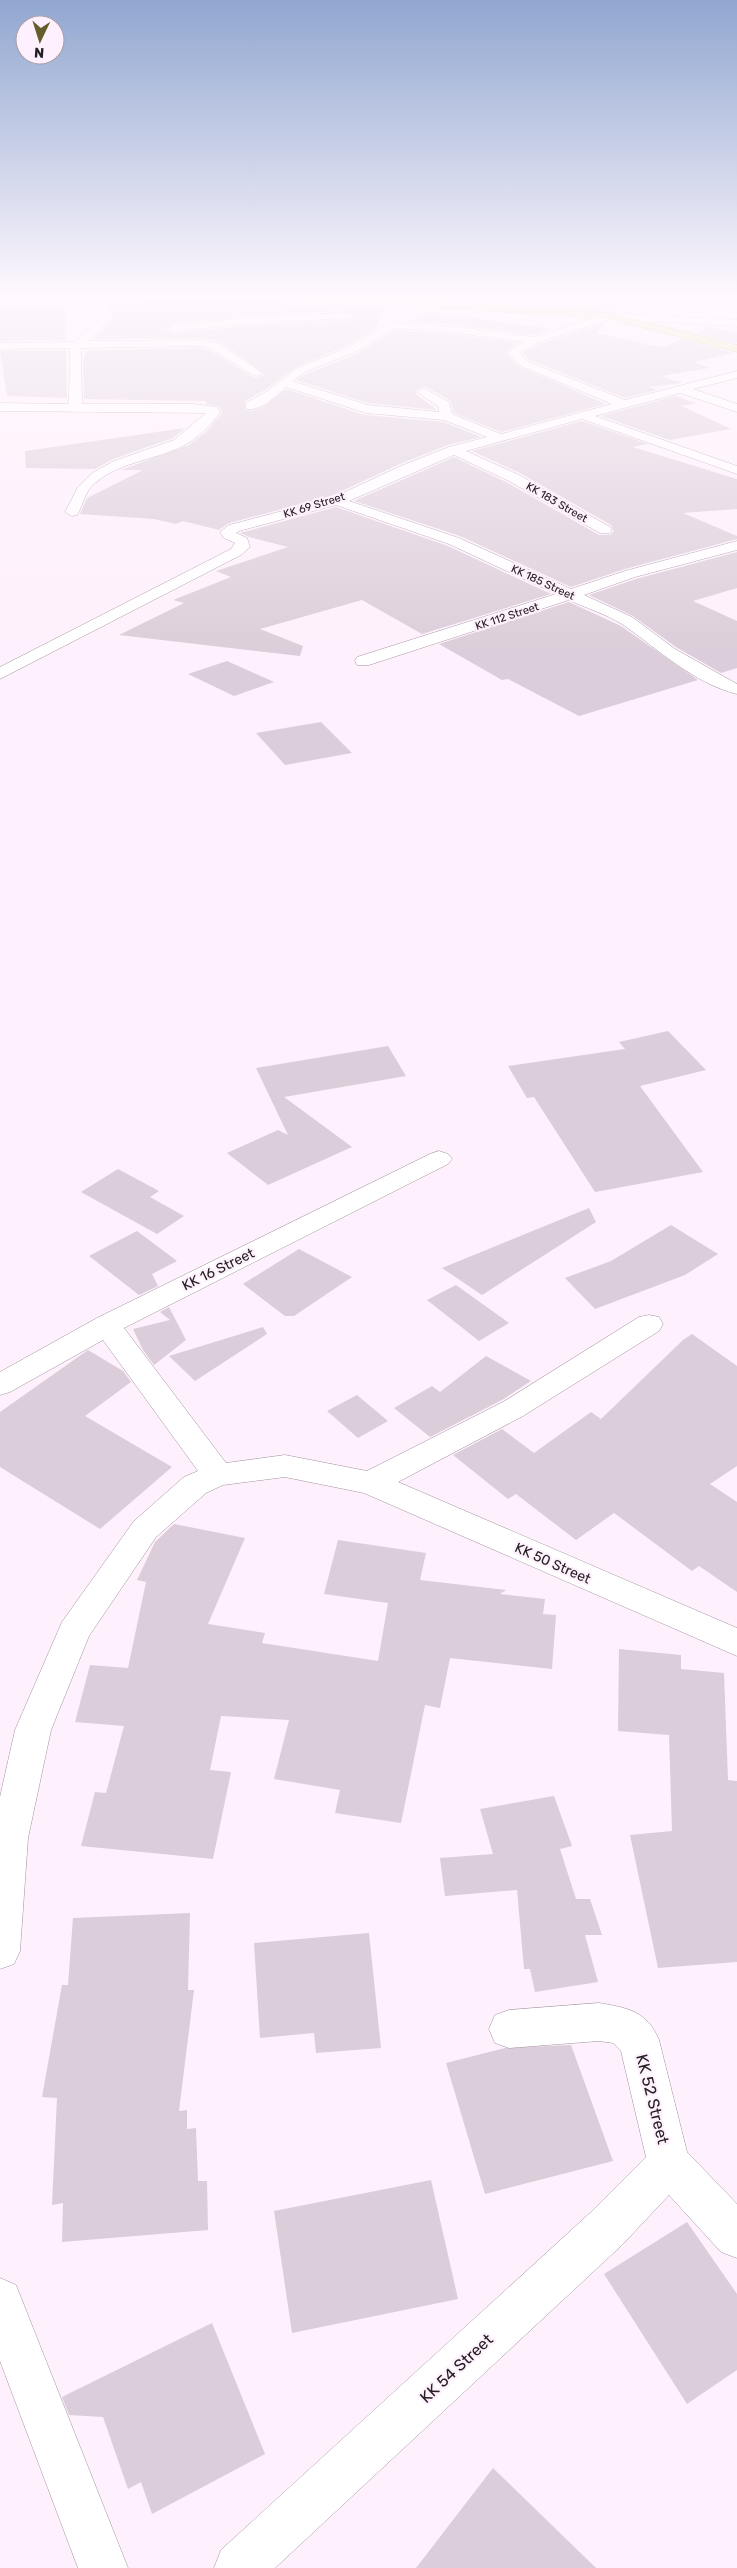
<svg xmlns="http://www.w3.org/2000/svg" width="737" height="2568" viewBox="0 0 737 2568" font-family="Rubik,sans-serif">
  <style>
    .building { fill: #dbcdd9; fill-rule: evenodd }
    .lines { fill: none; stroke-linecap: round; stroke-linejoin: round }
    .minor-casing { stroke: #a0939e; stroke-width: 1 }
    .major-casing { stroke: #a09041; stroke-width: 1 }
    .minor { fill: #fff; fill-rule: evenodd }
    .major { fill: #eee196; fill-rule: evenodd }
    .labels { text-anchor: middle; stroke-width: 4.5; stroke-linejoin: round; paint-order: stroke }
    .far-street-label { font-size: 11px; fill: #252024; stroke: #fef0fc }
    .street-label { font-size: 14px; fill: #252024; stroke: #fef0fc }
    .near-street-label { font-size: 16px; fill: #252024; stroke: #fef0fc }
  </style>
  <rect width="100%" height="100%" fill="#fef0fc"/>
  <g class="building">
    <path d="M254,297L289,298L285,304L384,307L375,329L348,345L296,367L265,390L245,401V410L252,411L263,407L286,389L365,415L444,422L481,437L448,445L402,463L331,496L229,523L219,530L183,521L176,524L154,519L80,514L87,498L143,470H121L189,445L205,433L222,413L219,406L206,404V401L84,399L83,360L88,350L201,348L211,351L253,377L258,378L265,374L221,342L201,338L93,339L116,316L110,310L106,312L110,304H142L145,299L224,300L253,299ZM348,311L355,315L352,320L269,324L173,333L166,329L173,323L269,314Z"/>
    <polygon points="65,304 66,340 0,341 0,306"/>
    <polygon points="582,306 617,308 614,311 579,309"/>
    <polygon points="429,313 468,317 552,329 534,335 450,324 411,322"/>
    <polygon points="605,323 597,333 663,348 681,339 733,353 694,362 710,368 661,376 682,383 648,387 657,390 625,398 530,360 523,353 540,344"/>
    <polygon points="709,327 737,332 737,343 696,333"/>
    <polygon points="395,330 450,334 519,343 505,353 520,367 606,404 501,432 454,413 450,400 424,386 416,390 416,394 437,410 368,403 296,380 306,374 358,353"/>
    <polygon points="66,350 67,398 7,396 0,351"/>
    <polygon points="675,396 696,403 682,406 731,429 670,440 601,416"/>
    <polygon points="582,421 648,444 633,447 737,479 737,509 683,513 737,536 737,539 625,569 571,587 460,536 354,501 454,457 508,483 599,535 610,535 614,531 611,525 520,473 472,451"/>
    <polygon points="185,428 173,438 113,459 95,469 26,468 25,451"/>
    <polygon points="336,507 448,546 551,594 422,634 362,600 260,629 303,646 300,656 119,635 184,603 173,600 231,577 216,571 288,547 249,537 240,533"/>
    <polygon points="737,552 737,588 693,601 737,621 737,668 721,673 676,647 633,616 589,595 636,579"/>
    <polygon points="569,602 621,626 698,680 579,716 508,679 502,680 439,644"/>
    <polygon points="227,661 274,682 234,696 188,674"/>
    <polygon points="321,722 352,753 285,765 256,733"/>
    <polygon points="668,1031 706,1070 640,1086 703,1172 595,1192 534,1097 527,1098 508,1066 625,1049 619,1042"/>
    <polygon points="388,1046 406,1076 284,1097 352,1147 268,1185 227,1153 278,1130 288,1135 256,1068"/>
    <polygon points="118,1169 159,1191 150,1197 184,1216 157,1234 81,1192"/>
    <polygon points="589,1208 596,1222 482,1295 442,1268"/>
    <polygon points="671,1225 718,1254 685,1275 595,1309 565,1278 611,1261"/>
    <polygon points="137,1231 177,1261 152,1274 158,1286 139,1295 89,1256"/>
    <polygon points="299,1249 352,1277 294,1316 285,1316 243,1284"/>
    <polygon points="456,1285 509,1323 479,1341 427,1300"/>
    <polygon points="169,1307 186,1340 154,1365 143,1350 133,1329 170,1320 160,1312"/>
    <polygon points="263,1327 267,1334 195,1381 169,1356"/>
    <polygon points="692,1334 737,1366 737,1466 710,1484 737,1502 737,1592 699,1566 692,1571 614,1513 576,1540 516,1494 508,1499 453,1455 502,1429 534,1453 591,1412 601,1419 683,1340"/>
    <polygon points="88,1350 123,1371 131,1382 85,1416 172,1467 100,1529 0,1467 0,1412"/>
    <polygon points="486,1356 531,1381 502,1400 430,1437 394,1408 432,1386 440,1392"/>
    <polygon points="357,1395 388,1421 358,1438 327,1411"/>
    <polygon points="174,1524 245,1538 208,1624 265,1633 262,1643 378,1661 388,1603 324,1594 338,1540 426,1553 420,1580 506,1590 500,1594 545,1599 543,1614 556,1615 552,1669 450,1658 440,1708 425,1705 401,1823 335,1813 340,1790 274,1779 289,1720 221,1716 210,1770 231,1772 213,1859 81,1846 95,1792 106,1793 124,1726 75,1722 90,1665 128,1668 146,1582 137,1580 155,1542"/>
    <polygon points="619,1649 681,1655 681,1669 724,1673 728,1780 737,1781 737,1962 658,1968 630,1835 672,1831 669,1735 618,1731"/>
    <polygon points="554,1796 572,1846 560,1849 576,1899 590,1899 602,1935 585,1935 598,1982 535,1992 530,1969 524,1969 517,1890 445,1896 440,1858 493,1854 480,1809"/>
    <polygon points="190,1913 188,1990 194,1990 179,2111 187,2110 187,2129 196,2128 198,2181 207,2181 208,2230 62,2242 63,2203 52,2205 57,2098 42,2097 62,1985 68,1985 73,1918"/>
    <polygon points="369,1933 381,2048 316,2053 314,2033 260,2038 254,1943"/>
    <polygon points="571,2045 613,2161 485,2194 446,2063 505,2048"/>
    <polygon points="431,2180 458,2299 292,2333 274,2211"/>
    <polygon points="687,2222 737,2294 737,2370 687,2404 604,2274"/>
    <polygon points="212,2323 265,2454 152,2514 141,2482 128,2489 103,2417 69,2415 62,2397"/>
    <polygon points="493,2468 596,2568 416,2568"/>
  </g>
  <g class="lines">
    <defs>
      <g id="minor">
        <polygon points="474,295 536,295 628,301 633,304 628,307 479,298"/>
        <path d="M109,312L114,315L113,317L87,341L201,340L220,344L263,373L257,376L253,375L212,349L201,346L81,348L82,404H193L217,407L220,412C211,425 197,439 183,446C153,461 115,462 91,487C84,495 83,506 77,515L72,516L65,512L78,487L92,473L114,461L174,440L206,413L0,411V403L69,404L70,348L0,349V343L74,342Z"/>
        <polygon points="348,313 353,316 352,318 269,322 173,331 168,328 173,325 269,316"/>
        <path d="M610,313L737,320V326L611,319L539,342L520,353L529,362L625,400L737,371V378L693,389L737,404V412L680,393L595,416L737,466V474L582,419L466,451L519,475L610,527L612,530L610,533H600L509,481L454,455L349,501L459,538L571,589L625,571L737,541V550L635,577L584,595L632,617L675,649L737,684V694C693,683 658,649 622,624C606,614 586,608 569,600L369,665H357L355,661L357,657L556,594L449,544L336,505L239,531L236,533L247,538L250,547L241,555L0,679V667L231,549L235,543L224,538L220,532L229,525L332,498L403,465L449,447L487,437L444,420L366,413L286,387C276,396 260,412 246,409V403L266,392L297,368L349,347L389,323L450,326L534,337ZM395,328L450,332L524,342L507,353L521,366L612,404L501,434L452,414L449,402L423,388L417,392L439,407V412L368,405L292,381L305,372L357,351Z"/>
        <polygon points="439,1151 448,1154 452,1159 448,1164 124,1328 226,1463 285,1455 367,1471 503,1402 639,1317 649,1315 659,1317 663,1324 659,1331 523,1416 398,1482 737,1628 737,1656 364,1493 285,1477 223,1485 206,1493 156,1537 89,1636 51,1730 28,1838 20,1951 14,1964 0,1969 0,1797 15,1730 62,1622 134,1521 184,1477 198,1471 103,1340 10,1392 0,1395 0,1372 97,1318 430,1154"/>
        <path d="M599,2003C628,2008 647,2011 659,2040L687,2152L737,2204V2258L721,2252L669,2195L622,2245L275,2568H214L221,2550L590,2213L646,2157L621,2051L613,2043L599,2041L509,2048L495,2043L489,2029L495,2015L509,2010Z"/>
        <polygon points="0,2278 16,2285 128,2568 78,2568 0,2361"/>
      </g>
      <polygon id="major" points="289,295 345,295 610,313 737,345 737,352 610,319 294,298"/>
    </defs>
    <use href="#minor" class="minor-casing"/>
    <use href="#major" class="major-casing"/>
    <use href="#minor" class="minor"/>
    <use href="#major" class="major"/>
  </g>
  <linearGradient id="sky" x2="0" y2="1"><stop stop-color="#91a7d0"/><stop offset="0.45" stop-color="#fff8fe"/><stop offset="1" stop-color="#fff8fe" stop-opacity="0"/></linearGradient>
  <rect width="737" height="655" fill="url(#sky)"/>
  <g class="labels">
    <g class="far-street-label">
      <text transform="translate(557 502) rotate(30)" y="4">KK 183 Street</text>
      <text transform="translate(314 505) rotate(-17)" y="4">KK 69 Street</text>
      <text transform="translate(543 582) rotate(25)" y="4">KK 185 Street</text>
      <text transform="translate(507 616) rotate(-18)" y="4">KK 112 Street</text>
    </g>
    <g class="street-label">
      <text transform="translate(218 1269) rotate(-26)" y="5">KK 16 Street</text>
      <text transform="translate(553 1563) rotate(24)" y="5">KK 50 Street</text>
    </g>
    <g class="near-street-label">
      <text transform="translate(653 2099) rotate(76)" y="6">KK 52 Street</text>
      <text transform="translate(456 2368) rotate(-43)" y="6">KK 54 Street</text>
    </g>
  </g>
  <g transform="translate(40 40) rotate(184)"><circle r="24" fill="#fef0fc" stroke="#a79da6"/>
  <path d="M0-4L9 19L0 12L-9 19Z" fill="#665d2a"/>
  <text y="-8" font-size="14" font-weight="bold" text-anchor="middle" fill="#252024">N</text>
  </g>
</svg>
